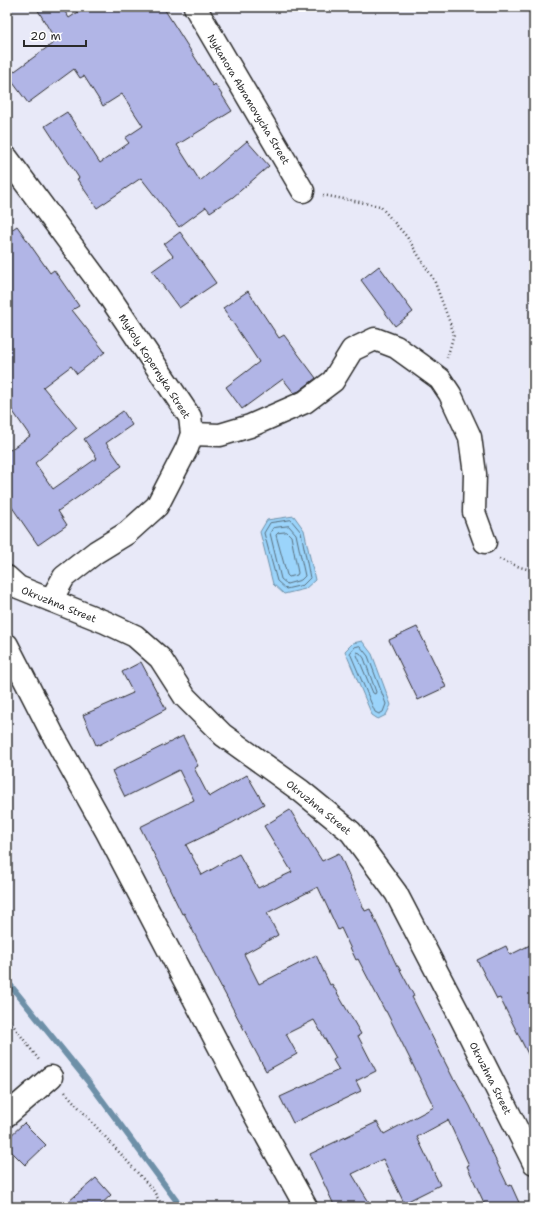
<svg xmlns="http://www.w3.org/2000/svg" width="541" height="1214" viewBox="0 0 541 1214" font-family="'Shantell Sans',sans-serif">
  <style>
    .water { fill: #9bd4fb; stroke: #6e90a8 }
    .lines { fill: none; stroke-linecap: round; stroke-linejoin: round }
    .shore { stroke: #586f7e; stroke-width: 1 }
    .stream { stroke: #6e90a8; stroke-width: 6 }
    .building { fill: #b1b5e6; stroke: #2b2b2b }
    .minor-casing { stroke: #2b2b2b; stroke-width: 25 }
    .path { stroke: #2b2b2b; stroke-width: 2.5; stroke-dasharray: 1 3; stroke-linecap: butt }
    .minor { stroke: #fff; stroke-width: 22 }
    .labels { text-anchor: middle; stroke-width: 3; stroke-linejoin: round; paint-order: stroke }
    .street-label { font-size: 10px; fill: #2b2b2b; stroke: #fff }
  </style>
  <rect width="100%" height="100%" fill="#e8e9f8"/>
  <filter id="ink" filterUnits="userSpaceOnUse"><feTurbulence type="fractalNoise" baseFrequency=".025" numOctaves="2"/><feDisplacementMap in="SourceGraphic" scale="8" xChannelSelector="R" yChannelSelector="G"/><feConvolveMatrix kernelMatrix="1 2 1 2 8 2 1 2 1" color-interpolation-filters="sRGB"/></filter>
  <g filter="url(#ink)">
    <g class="water">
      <polygon points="294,516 304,530 315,580 305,589 284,594 273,584 260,532 267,520"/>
      <polygon points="362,641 372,654 391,705 386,715 378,719 372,715 345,651 353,643"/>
    </g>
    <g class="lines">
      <g class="shore">
        <polygon points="291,520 301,532 310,578 303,585 286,589 277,581 264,533 270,523"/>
        <polygon points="289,526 296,534 305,576 301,580 287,584 281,579 270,533 273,528"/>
        <polygon points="287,532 291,536 298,573 297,575 289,577 287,575 276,535 278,533"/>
        <polygon points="360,646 368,656 386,704 383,712 379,714 375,712 350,653 355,647"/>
        <polygon points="357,652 360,653 364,658 376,692 375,694 373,693 357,655"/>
      </g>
      <polyline class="stream" points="7,981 91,1085 181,1207"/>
    </g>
    <g class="building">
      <polygon points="36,7 62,7 69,18 86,7 163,7 213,86 215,84 232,111 177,145 200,181 247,141 269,166 233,197 210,212 206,207 179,227 141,178 97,208 77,179 79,178 45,126 67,112 100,163 129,143 125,138 143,126 122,94 103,106 84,76 80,78 74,69 28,103 8,76 56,41"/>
      <polygon points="17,226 50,273 54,270 79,306 72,310 105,352 77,374 71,366 43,387 77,428 35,463 53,489 97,458 84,439 123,411 132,425 106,443 122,466 58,511 67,525 38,545 7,500 7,452 30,436 7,403 7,233"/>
      <polygon points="180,232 216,283 179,308 152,271 173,256 164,244"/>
      <polygon points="379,266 413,312 395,326 361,280"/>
      <polygon points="248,291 279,338 284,335 316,378 299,391 294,393 283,379 242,409 226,387 259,362 223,308"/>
      <polygon points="417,627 446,687 418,700 389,640"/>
      <polygon points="141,662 166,709 99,745 99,744 96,745 83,715 133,693 122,672"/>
      <polygon points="183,736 198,766 194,768 209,797 247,775 264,804 232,823 186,845 202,875 239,854 258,888 292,872 264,826 290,810 322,861 339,853 365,911 370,909 397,966 398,966 414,996 412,997 454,1080 455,1079 470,1106 508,1186 511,1185 521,1207 486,1207 467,1166 469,1165 448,1120 417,1137 440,1185 404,1203 383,1159 352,1174 372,1207 335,1207 310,1154 377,1122 384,1134 434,1107 386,1011 385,1011 358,959 356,960 341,928 338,930 318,887 267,913 278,935 244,954 259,984 316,955 330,985 332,984 361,1034 358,1036 376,1071 356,1081 361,1091 293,1123 280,1097 339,1070 333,1060 336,1058 314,1020 286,1034 297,1054 266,1071 215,975 184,913 182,914 166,881 167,880 140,827 194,800 179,770 125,797 112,771"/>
      <polygon points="534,943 534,1066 500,998 497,999 477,960 506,946 510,955"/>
      <polygon points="24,1123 46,1145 25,1165 7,1147 7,1139"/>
      <polygon points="96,1178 111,1195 98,1207 62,1207"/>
    </g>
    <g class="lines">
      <defs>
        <g id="minor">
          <polyline points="195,7 303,191"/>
          <polyline points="7,158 107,293 190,417 192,434 187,448 157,506 127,533 96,552 64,577 51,600"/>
          <polyline points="192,434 220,435 250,426 305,402 333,381 352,350 375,339 396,347 421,365 440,379 450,394 470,437 475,474 474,512 485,542"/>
          <polyline points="7,577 18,587 105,622 135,636 160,658 185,697 223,735 301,791 351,832 396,893 461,1018 534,1163"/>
          <polyline points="7,645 52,733 107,832 256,1117 306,1207"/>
          <polyline points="7,1115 51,1077"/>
        </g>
      </defs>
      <use href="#minor" class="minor-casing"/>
      <g class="path">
        <polyline points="323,195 380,206 407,237 434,280 454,334 447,358"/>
        <polyline points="499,559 520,567 534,571"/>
        <polyline points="7,1017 39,1060"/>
        <polyline points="65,1092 153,1190 163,1207"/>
      </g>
      <use href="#minor" class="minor"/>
    </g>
  </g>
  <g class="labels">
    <g class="street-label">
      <text transform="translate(249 99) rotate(59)" y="4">Nykanora Abramovycha Street</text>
      <text transform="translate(155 366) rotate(57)" y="4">Mykoly Kopernyka Street</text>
      <text transform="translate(59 604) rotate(22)" y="4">Okruzhna Street</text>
      <text transform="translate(319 807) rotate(39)" y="4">Okruzhna Street</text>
      <text transform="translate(491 1078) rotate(63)" y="4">Okruzhna Street</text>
    </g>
  </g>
  <rect width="541" height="1214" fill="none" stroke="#fff" stroke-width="24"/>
  <rect x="12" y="12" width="517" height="1190" fill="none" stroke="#2b2b2b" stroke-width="1.5" filter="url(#ink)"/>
  <path d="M24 40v6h62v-6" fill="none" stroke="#2b2b2b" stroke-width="2"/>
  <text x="30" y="40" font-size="12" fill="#2b2b2b" stroke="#ffffff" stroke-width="3" paint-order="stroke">20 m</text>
</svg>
